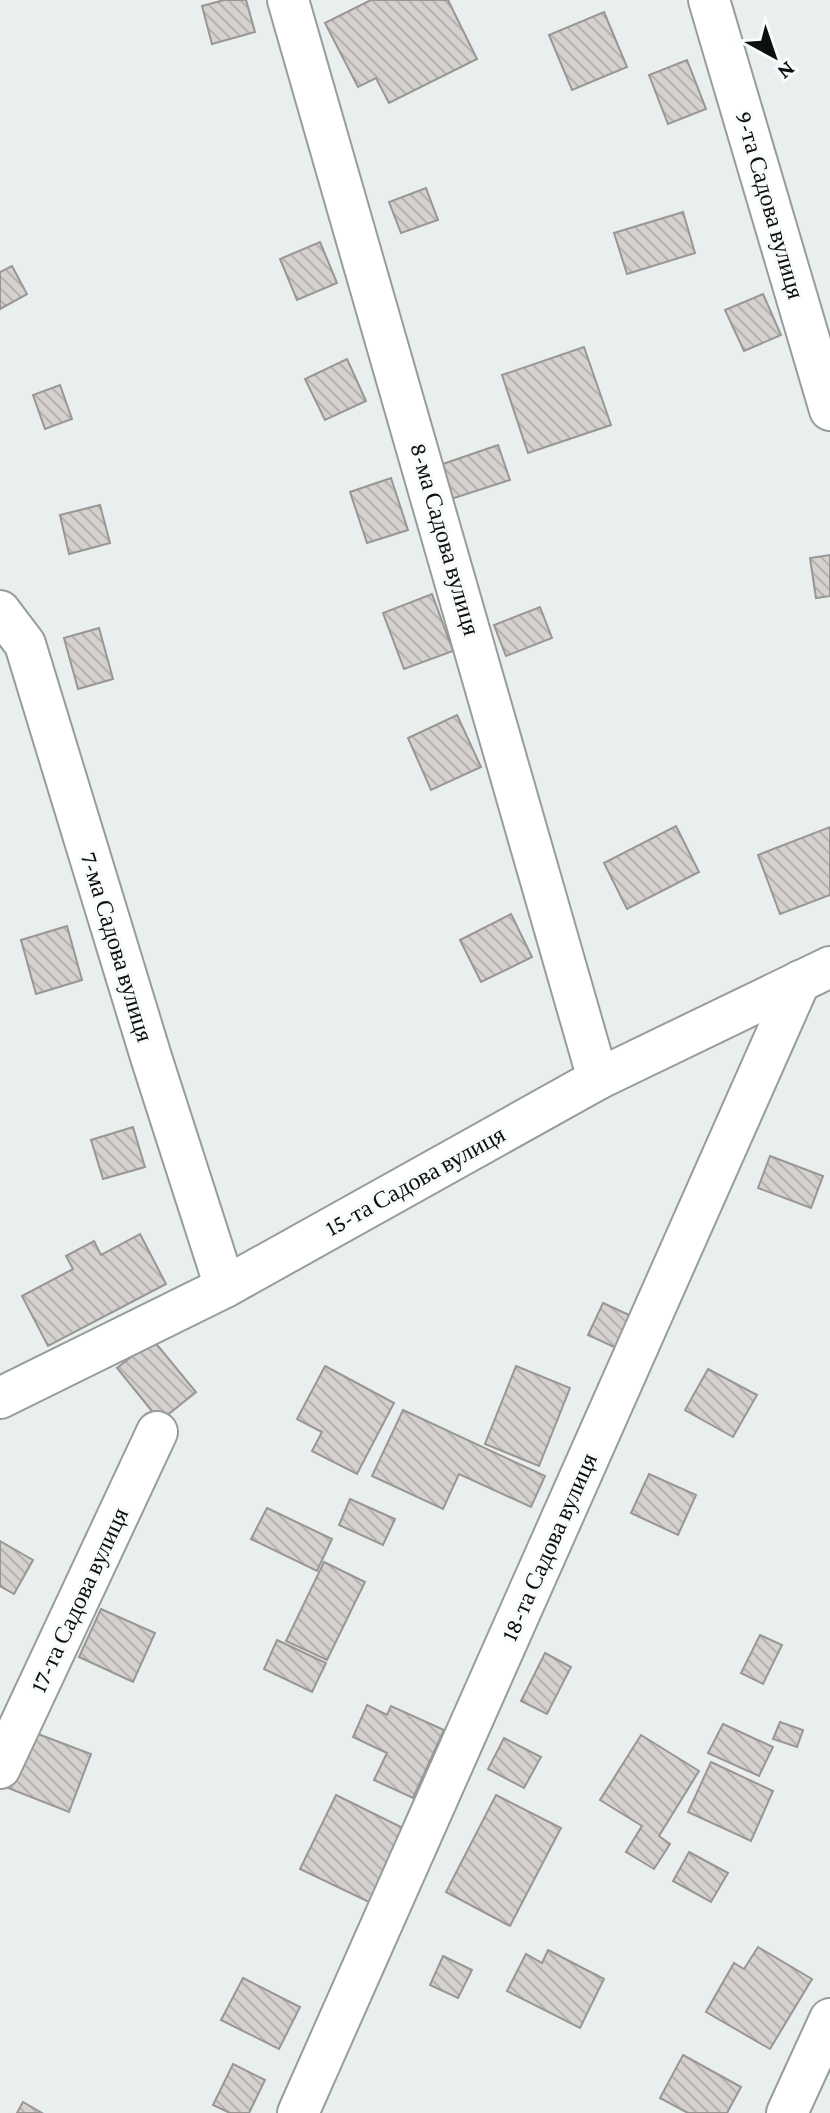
<svg xmlns="http://www.w3.org/2000/svg" width="830" height="2113" viewBox="0 0 830 2113" font-family="'Crimson Pro',serif">
  <style>
    .building { fill: url(#building-back-hatch); stroke: #999694; stroke-width: 2 }
    .lines { fill: none; stroke-linecap: round; stroke-linejoin: round }
    .minor-casing { stroke: #979c9c; stroke-width: 44 }
    .minor { stroke: #fff; stroke-width: 40 }
    .labels { text-anchor: middle; stroke-width: 6; stroke-linejoin: round; paint-order: stroke }
    .street-label { font-size: 24px; fill: #0e0f10; stroke: #f7fbfc }
  </style>
  <defs>
    <pattern id="building-back-hatch" width="6" height="6" patternUnits="userSpaceOnUse" patternTransform="scale(2)"><rect width="6" height="6" fill="#d4d1ce"/><path d="M-1 5l2 2M0 0l6 6M5-1l2 2" fill="none" stroke="#b5b2b0"/></pattern>
  </defs>
  <rect width="100%" height="100%" fill="#e9eeef"/>
  <g class="building">
    <polygon points="224,0 246,0 255,32 212,44 202,6"/>
    <polygon points="371,0 448,0 477,59 389,103 376,78 358,87 325,23"/>
    <polygon points="604,12 627,67 572,90 549,35"/>
    <polygon points="687,60 706,109 668,124 649,75"/>
    <polygon points="426,188 438,220 401,233 389,202"/>
    <polygon points="683,212 695,253 627,274 614,233"/>
    <polygon points="320,242 337,283 297,300 280,259"/>
    <polygon points="12,266 27,294 0,309 0,272"/>
    <polygon points="763,294 781,335 744,351 725,310"/>
    <polygon points="584,347 611,425 528,453 502,375"/>
    <polygon points="347,359 366,401 325,420 305,379"/>
    <polygon points="60,385 72,419 45,429 33,395"/>
    <polygon points="498,445 510,480 451,499 440,465"/>
    <polygon points="391,478 408,530 367,543 350,492"/>
    <polygon points="100,505 110,543 69,554 60,515"/>
    <polygon points="830,555 830,596 816,598 810,558"/>
    <polygon points="432,594 453,651 404,669 383,613"/>
    <polygon points="540,607 552,638 506,656 494,625"/>
    <polygon points="99,628 113,679 78,689 64,638"/>
    <polygon points="457,715 481,767 431,790 408,738"/>
    <polygon points="676,826 699,872 627,909 604,863"/>
    <polygon points="830,827 830,895 780,914 758,855"/>
    <polygon points="511,914 532,957 481,982 460,940"/>
    <polygon points="67,926 82,980 36,994 21,940"/>
    <polygon points="133,1127 145,1167 103,1179 91,1140"/>
    <polygon points="770,1156 823,1176 811,1208 758,1188"/>
    <polygon points="140,1234 166,1284 48,1346 22,1296 73,1269 66,1256 94,1241 101,1255"/>
    <polygon points="603,1303 642,1321 627,1353 588,1335"/>
    <polygon points="153,1340 196,1392 160,1421 117,1368"/>
    <polygon points="325,1366 394,1403 357,1474 312,1451 322,1432 297,1419"/>
    <polygon points="516,1366 570,1388 539,1466 485,1444"/>
    <polygon points="708,1369 757,1395 733,1437 685,1410"/>
    <polygon points="403,1410 545,1476 531,1507 459,1474 443,1509 372,1476"/>
    <polygon points="649,1474 696,1495 678,1535 631,1513"/>
    <polygon points="350,1499 395,1519 383,1545 339,1525"/>
    <polygon points="267,1508 332,1539 317,1571 251,1539"/>
    <polygon points="0,1541 33,1560 14,1594 0,1586"/>
    <polygon points="324,1562 365,1582 327,1660 286,1641"/>
    <polygon points="101,1609 155,1633 133,1682 79,1657"/>
    <polygon points="760,1635 782,1645 763,1684 741,1673"/>
    <polygon points="277,1640 326,1663 312,1692 264,1669"/>
    <polygon points="545,1653 571,1667 547,1714 521,1701"/>
    <polygon points="367,1705 387,1715 391,1706 444,1730 413,1798 374,1780 387,1753 353,1737"/>
    <polygon points="780,1722 803,1730 797,1747 773,1739"/>
    <polygon points="723,1724 773,1747 759,1776 708,1753"/>
    <polygon points="30,1731 91,1754 69,1812 8,1788"/>
    <polygon points="641,1735 699,1771 659,1836 670,1844 654,1869 626,1852 642,1826 600,1800"/>
    <polygon points="504,1738 541,1757 524,1788 488,1769"/>
    <polygon points="711,1762 773,1791 751,1841 688,1812"/>
    <polygon points="336,1795 407,1830 371,1903 300,1869"/>
    <polygon points="496,1795 561,1828 510,1926 446,1892"/>
    <polygon points="689,1852 728,1873 711,1902 673,1881"/>
    <polygon points="758,1947 812,1979 770,2049 706,2012 734,1963 744,1969"/>
    <polygon points="548,1950 604,1979 580,2028 507,1991 526,1954 542,1963"/>
    <polygon points="443,1956 472,1970 458,1998 430,1985"/>
    <polygon points="243,1978 300,2007 279,2049 221,2020"/>
    <polygon points="683,2055 741,2087 727,2113 688,2113 660,2098"/>
    <polygon points="233,2064 265,2080 249,2113 230,2113 213,2105"/>
    <polygon points="23,2102 42,2113 17,2113"/>
  </g>
  <g class="lines">
    <defs>
      <g id="minor">
        <polyline points="288,0 598,1079"/>
        <polyline points="709,0 830,410"/>
        <polyline points="0,611 25,644 151,1057 225,1287"/>
        <polyline points="0,1398 225,1287 598,1079 830,967"/>
        <polyline points="0,1768 157,1432"/>
        <polyline points="298,2113 800,981"/>
        <polyline points="787,2113 830,2019"/>
      </g>
    </defs>
    <use href="#minor" class="minor-casing"/>
    <use href="#minor" class="minor"/>
  </g>
  <g class="labels">
    <g class="street-label">
      <text transform="translate(770 205) rotate(74)" y="8">9-та Садова вулиця</text>
      <text transform="translate(445 539) rotate(74)" y="8">8-ма Садова вулиця</text>
      <text transform="translate(117 947) rotate(73)" y="8">7-ма Садова вулиця</text>
      <text transform="translate(415 1181) rotate(-29)" y="8">15-та Садова вулиця</text>
      <text transform="translate(549 1547) rotate(-66)" y="8">18-та Садова вулиця</text>
      <text transform="translate(79 1600) rotate(-65)" y="8">17-та Садова вулиця</text>
    </g>
  </g>
  <g transform="translate(774 56) rotate(140)" stroke="#f7fbfc" stroke-width="6" paint-order="stroke">
  <path d="M0-6L14 30L0 20L-14 30Z" fill="#0e0f10"/>
  <text y="-12" font-size="22" font-weight="bold" text-anchor="middle" fill="#0e0f10">N</text>
  </g>
</svg>
